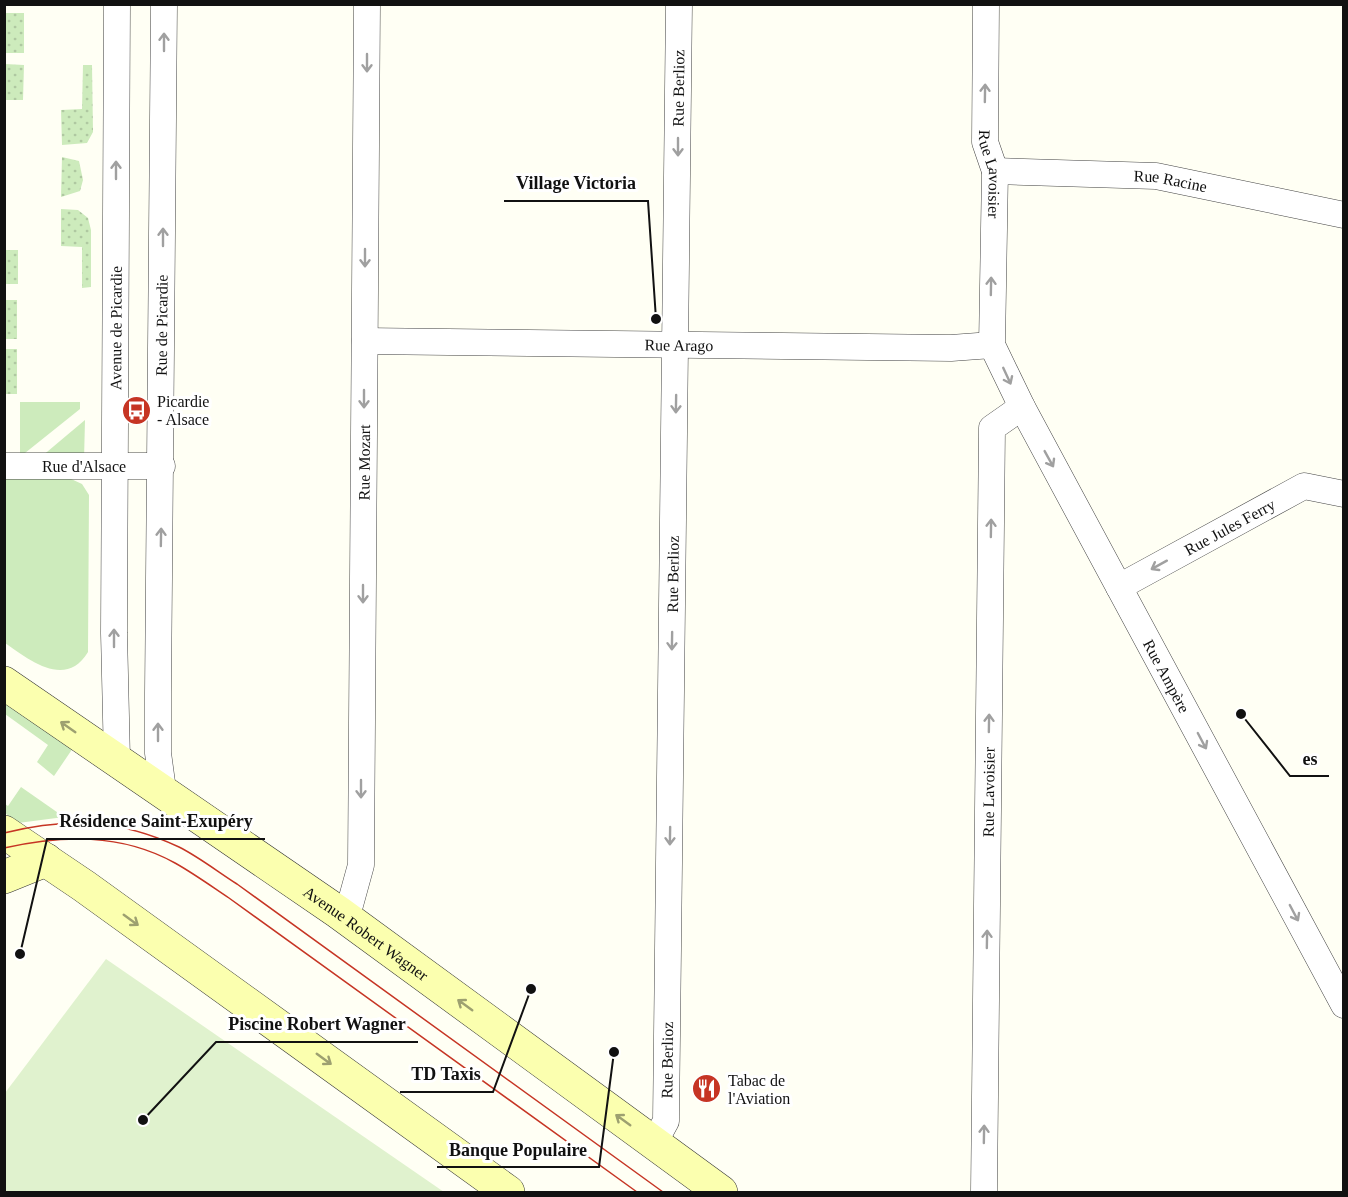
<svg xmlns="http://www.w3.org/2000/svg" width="1348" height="1197" viewBox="0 0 1348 1197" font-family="Georgia,serif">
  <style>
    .grass { fill: #cdebbc }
    .garden { fill: url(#garden-dots) }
    .pitch { fill: #e0f2ce }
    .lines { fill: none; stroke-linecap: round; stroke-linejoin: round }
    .minor-casing { stroke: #444; stroke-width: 27 }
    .secondary-casing { stroke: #333; stroke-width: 34 }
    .minor { stroke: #fff; stroke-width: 26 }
    .secondary { stroke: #fbffaf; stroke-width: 33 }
    .tram { stroke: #c63524; stroke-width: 1.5 }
    .oneway { stroke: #a0a0a0 }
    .oneway2 { stroke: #9da070 }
    .labels { text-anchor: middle; stroke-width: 6; stroke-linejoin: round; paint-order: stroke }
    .street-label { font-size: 16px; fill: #111; stroke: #fff }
    .poi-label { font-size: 16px; fill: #111; stroke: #fff; text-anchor: start }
    .leader { fill: none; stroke: #111; stroke-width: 2 }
    .callout-dot { fill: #111; stroke: #fff; stroke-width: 2 }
    .callout-label { font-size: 18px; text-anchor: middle; font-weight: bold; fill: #111; stroke: #fff; stroke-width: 6; stroke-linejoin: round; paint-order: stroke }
  </style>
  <defs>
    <pattern id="garden-dots" width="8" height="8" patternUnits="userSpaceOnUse" patternTransform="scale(1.5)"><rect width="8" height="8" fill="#cdebbc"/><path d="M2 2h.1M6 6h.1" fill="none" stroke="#afc8a1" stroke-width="1.8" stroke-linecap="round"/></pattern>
  </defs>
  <rect width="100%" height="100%" fill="#fffff4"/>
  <g class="grass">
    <polygon points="20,402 80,402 80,409 20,457"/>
    <polygon points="85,420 84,460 35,462"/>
    <path d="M5,478H69L82,484L89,495L88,652C66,689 29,660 5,643Z"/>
    <polygon points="5,700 73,748 54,776 37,762 48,745 5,714"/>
    <polygon points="21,787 64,817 18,823 5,813 5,804 8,806"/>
  </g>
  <g class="garden">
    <rect x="5" y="13" width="19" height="40"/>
    <polygon points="5,64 24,65 23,100 5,100"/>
    <polygon points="83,65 92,65 93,132 87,143 62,145 61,110 82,109"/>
    <polygon points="62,157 79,161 83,180 80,191 61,197"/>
    <polygon points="61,209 78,210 88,218 91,230 91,287 82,288 82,247 61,246"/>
    <rect x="5" y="250" width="13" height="34"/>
    <rect x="5" y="300" width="12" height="39"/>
    <polygon points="5,349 17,349 17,394 6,394 6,461"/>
  </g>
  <polygon class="pitch" points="106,959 444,1192 5,1192 5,1093"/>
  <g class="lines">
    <defs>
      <g id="minor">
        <path id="s1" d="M986,4L985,142L995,171L992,345L1022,407L1344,1005"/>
        <path id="s2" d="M995,171L1156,176L1344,215"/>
        <path id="s3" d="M365,341L951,348L992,345"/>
        <path id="s4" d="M4,466H162"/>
        <path id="s5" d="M1119,587L1304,486L1344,494"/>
        <path id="s6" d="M117,760L114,633L117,4"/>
        <path id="s7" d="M163,790L158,753V693L164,4"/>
        <path id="s8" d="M338,912L350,905L361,865L367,4"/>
        <path id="s9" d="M654,1143L666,1121L679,4"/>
        <path id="s10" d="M984,1192L992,428L1022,407"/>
      </g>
      <g id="secondary">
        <path id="s11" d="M4,683L338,912L721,1192"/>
        <polyline points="4,832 84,886 508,1192"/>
        <polyline points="4,877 46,860"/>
      </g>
    </defs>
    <use href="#minor" class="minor-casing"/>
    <use href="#secondary" class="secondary-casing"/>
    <use href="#minor" class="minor"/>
    <use href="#secondary" class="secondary"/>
    <g class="tram">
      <path d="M4,833C68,817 119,819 179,847C199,857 218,872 237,884L663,1192"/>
      <path d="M4,848C62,835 121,833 175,863C193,873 211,886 229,898L637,1192"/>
    </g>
  </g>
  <defs><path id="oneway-shaft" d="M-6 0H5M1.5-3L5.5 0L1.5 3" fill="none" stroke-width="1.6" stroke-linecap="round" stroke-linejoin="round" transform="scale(1.5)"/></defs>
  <g class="oneway">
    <use href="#oneway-shaft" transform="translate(164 42) rotate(-90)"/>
    <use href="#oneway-shaft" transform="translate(367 63) rotate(90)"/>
    <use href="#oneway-shaft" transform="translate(985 93) rotate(-89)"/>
    <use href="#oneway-shaft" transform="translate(678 147) rotate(90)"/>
    <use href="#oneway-shaft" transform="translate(116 170) rotate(-90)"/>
    <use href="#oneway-shaft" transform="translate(163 237) rotate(-90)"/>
    <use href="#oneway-shaft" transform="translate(365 258) rotate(90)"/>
    <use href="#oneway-shaft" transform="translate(991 286) rotate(-89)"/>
    <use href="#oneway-shaft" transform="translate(1007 376) rotate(65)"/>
    <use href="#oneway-shaft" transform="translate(364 399) rotate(90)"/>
    <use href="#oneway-shaft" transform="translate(676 404) rotate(91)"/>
    <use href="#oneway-shaft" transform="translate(1049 459) rotate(61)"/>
    <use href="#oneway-shaft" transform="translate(991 528) rotate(-89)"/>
    <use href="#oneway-shaft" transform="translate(161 537) rotate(-89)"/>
    <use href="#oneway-shaft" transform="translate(1159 565) rotate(151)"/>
    <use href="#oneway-shaft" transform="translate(363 594) rotate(90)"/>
    <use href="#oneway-shaft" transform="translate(114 638) rotate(-90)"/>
    <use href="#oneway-shaft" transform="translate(672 641) rotate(91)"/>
    <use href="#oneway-shaft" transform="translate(989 723) rotate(-89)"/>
    <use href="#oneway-shaft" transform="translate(158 732) rotate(-90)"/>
    <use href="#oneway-shaft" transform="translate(1202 741) rotate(62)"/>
    <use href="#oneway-shaft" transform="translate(361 789) rotate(90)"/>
    <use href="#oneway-shaft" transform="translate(670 836) rotate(91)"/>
    <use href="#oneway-shaft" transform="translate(1294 913) rotate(62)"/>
    <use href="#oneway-shaft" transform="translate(987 939) rotate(-89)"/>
    <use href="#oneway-shaft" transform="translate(984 1134) rotate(-89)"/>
  </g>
  <g class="oneway2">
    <use href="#oneway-shaft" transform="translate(68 727) rotate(-145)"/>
    <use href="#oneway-shaft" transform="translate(131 920) rotate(36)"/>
    <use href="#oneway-shaft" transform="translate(465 1005) rotate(-144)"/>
    <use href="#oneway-shaft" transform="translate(324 1059) rotate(36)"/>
    <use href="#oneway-shaft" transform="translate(623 1120) rotate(-144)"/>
  </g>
  <defs>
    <symbol id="bus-disc" viewBox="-11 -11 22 22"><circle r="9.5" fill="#c63524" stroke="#fff"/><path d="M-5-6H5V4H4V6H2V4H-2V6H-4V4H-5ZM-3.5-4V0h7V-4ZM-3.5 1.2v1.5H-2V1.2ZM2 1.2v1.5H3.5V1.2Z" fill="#fff"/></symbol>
    <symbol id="restaurant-disc" viewBox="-11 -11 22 22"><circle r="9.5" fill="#c63524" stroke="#fff"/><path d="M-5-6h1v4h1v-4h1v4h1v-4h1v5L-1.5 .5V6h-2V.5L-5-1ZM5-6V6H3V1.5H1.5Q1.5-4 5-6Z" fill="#fff"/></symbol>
  </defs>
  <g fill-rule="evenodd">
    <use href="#bus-disc" x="120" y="394" width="33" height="33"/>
    <use href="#restaurant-disc" x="690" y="1072" width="33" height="33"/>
  </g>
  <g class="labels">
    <g class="street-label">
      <text dy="6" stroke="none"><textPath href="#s9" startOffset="1058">Rue Berlioz</textPath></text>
      <text dy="6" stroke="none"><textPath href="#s1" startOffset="171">Rue Lavoisier</textPath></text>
      <text dy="6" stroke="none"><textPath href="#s2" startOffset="176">Rue Racine</textPath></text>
      <text dy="6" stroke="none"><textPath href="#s7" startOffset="465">Rue de Picardie</textPath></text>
      <text dy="6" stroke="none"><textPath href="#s6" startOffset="432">Avenue de Picardie</textPath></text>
      <text dy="6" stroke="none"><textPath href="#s3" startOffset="314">Rue Arago</textPath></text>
      <text dy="6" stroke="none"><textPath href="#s8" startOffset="458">Rue Mozart</textPath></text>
      <text dy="6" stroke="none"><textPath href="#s4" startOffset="80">Rue d'Alsace</textPath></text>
      <text dy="6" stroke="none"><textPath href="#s5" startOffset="126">Rue Jules Ferry</textPath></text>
      <text dy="6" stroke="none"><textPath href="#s9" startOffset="572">Rue Berlioz</textPath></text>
      <text dy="6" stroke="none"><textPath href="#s1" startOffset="717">Rue Ampère</textPath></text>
      <text dy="6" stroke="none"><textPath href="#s10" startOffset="400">Rue Lavoisier</textPath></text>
      <text dy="6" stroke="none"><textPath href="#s11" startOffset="440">Avenue Robert Wagner</textPath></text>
      <text dy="6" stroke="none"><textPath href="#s9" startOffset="86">Rue Berlioz</textPath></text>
    </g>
    <g class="poi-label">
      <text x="157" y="407">Picardie<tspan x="157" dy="18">- Alsace</tspan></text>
      <text x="728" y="1086">Tabac de<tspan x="728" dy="18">l'Aviation</tspan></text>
    </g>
  </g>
  <path class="leader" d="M656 319L648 201H504M1241 714L1290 776H1329M20 954L47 839H265M143 1120L216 1042H418M531 989L493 1092H400M614 1052L599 1167H437"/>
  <g class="callout-dot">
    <circle cx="656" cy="319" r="6"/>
    <circle cx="1241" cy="714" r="6"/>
    <circle cx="20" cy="954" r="6"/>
    <circle cx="143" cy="1120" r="6"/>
    <circle cx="531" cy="989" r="6"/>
    <circle cx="614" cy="1052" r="6"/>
  </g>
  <g class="callout-label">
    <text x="576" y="189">Village Victoria</text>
    <text x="1310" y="765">es</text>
    <text x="156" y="827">Résidence Saint-Exupéry</text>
    <text x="317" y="1030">Piscine Robert Wagner</text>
    <text x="446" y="1080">TD Taxis</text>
    <text x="518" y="1156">Banque Populaire</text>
  </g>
  <rect width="1348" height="1197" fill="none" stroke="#111111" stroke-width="12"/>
</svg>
